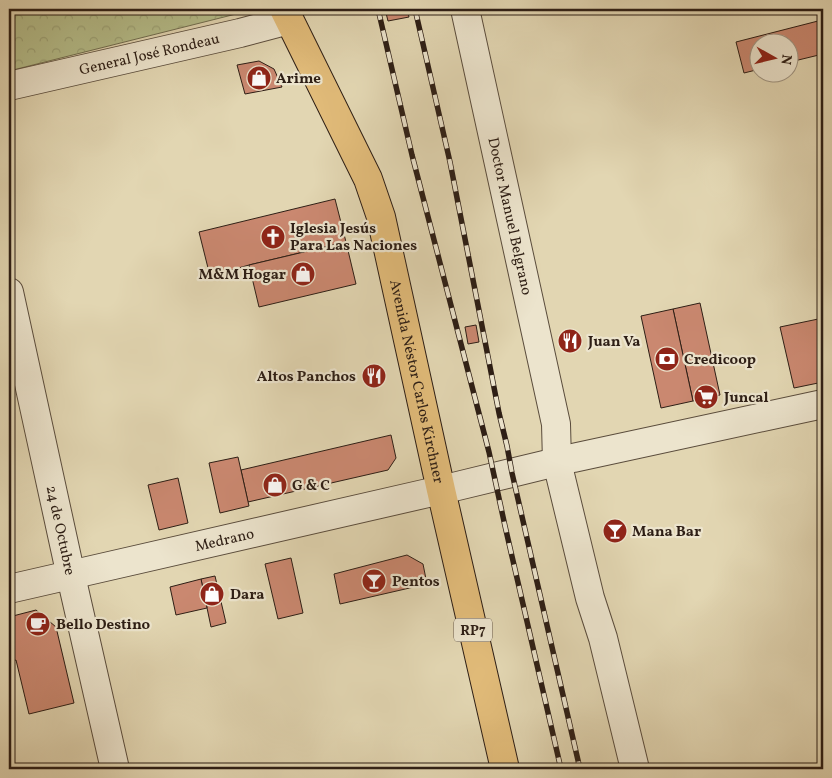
<svg xmlns="http://www.w3.org/2000/svg" width="832" height="778" viewBox="0 0 832 778" font-family="Vollkorn,serif">
  <style>
    .park { fill: url(#park-crowns); stroke: #716e50 }
    .building { fill: #ca8870; stroke: #2d1e15 }
    .lines { fill: none; stroke-linecap: round; stroke-linejoin: round }
    .minor-casing { stroke: #5a4c3c; stroke-width: 30 }
    .primary-casing { stroke: #2d1e15; stroke-width: 30 }
    .minor { stroke: #ece4cd; stroke-width: 28 }
    .primary { stroke: #e1bb79; stroke-width: 28 }
    .rail-casing { stroke: #2d1e15; stroke-width: 5.5 }
    .rail { stroke: #ece4cd; stroke-width: 4; stroke-dasharray: 11; stroke-linecap: butt }
    .labels { text-anchor: middle; stroke-width: 4.5; stroke-linejoin: round; paint-order: stroke }
    .shield { fill: #ece4cd; stroke: #66594c; stroke-width: 1 }
    .shield-label { font-size: 14px; font-weight: bold; fill: #2d1e15 }
    .street-label { font-size: 15px; fill: #2d1e15; stroke: #ece4cd }
    .poi-label { font-size: 15px; font-weight: bold; fill: #2d1e15; stroke: #ece4cd; text-anchor: start }
  </style>
  <defs>
    <pattern id="park-crowns" width="20" height="18" patternUnits="userSpaceOnUse" patternTransform="scale(1.25)"><rect width="20" height="18" fill="#b5bd8a"/><path d="M2 6a3 3 0 1 1 6 0M12 15a3 3 0 1 1 6 0" fill="none" stroke="#9ca276"/></pattern>
  </defs>
  <rect width="100%" height="100%" fill="#e2d6b2"/>
  <filter id="stains"><feTurbulence type="fractalNoise" baseFrequency=".004" numOctaves="4"/><feColorMatrix values="0 0 0 0 .2 0 0 0 0 .09 0 0 0 0 .02 0 0 0 .5 -.17"/></filter>
  <radialGradient id="worn" r=".72"><stop offset=".6" stop-color="#630" stop-opacity="0"/><stop offset="1" stop-color="#630" stop-opacity=".3"/></radialGradient>
  <polygon class="park" points="9,9 244,9 236,14 9,71"/>
  <g class="building">
    <polygon points="385,9 407,9 409,17 388,21"/>
    <polygon points="818,21 823,44 823,54 790,62 790,42 760,42 760,69 744,73 736,42"/>
    <polygon points="259,61 274,69 282,87 245,94 237,65"/>
    <polygon points="335,199 346,242 249,265 210,276 199,232"/>
    <polygon points="346,242 356,284 259,307 249,265"/>
    <polygon points="700,303 720,395 693,401 673,309"/>
    <polygon points="673,309 693,401 661,408 641,316"/>
    <polygon points="823,318 823,382 794,388 780,327"/>
    <polygon points="476,325 479,342 468,344 465,327"/>
    <polygon points="391,435 396,458 388,470 248,502 241,470"/>
    <polygon points="238,457 249,506 220,513 209,463"/>
    <polygon points="178,478 188,523 159,530 148,485"/>
    <polygon points="407,555 423,564 427,584 340,604 334,574"/>
    <polygon points="291,558 303,613 278,619 265,564"/>
    <polygon points="215,576 226,623 211,627 201,579"/>
    <polygon points="201,579 207,608 176,615 170,587"/>
    <polygon points="36,610 56,627 74,703 29,714 16,660 9,662 9,617"/>
  </g>
  <g class="lines">
    <defs>
      <g id="minor">
        <path id="s1" d="M465,9L556,424L557,462L590,598L603,638L635,769"/>
        <path id="s2" d="M9,86L240,33L289,20"/>
        <path id="s3" d="M9,292L71,576L115,769"/>
        <path id="s4" d="M9,589L441,490L573,458L823,404"/>
      </g>
      <g id="primary">
        <path id="s5" d="M284,9L368,179L381,217L441,490L505,769"/>
      </g>
    </defs>
    <use href="#minor" class="minor-casing"/>
    <use href="#primary" class="primary-casing"/>
    <use href="#minor" class="minor"/>
    <use href="#primary" class="primary"/>
    <defs>
      <g id="rail">
        <polyline points="378,9 412,155 489,452 505,526 561,769"/>
        <polyline points="415,9 450,162 499,413 507,446 512,473 580,769"/>
      </g>
    </defs>
    <use href="#rail" class="rail-casing"/>
    <use href="#rail" class="rail"/>
  </g>
  <defs>
    <symbol id="shop-disc" viewBox="-11 -11 22 22"><circle r="9.5" fill="#8f2418" stroke="#ece4cd"/><path d="M-5-2.5h2.3a2.7 3.5 0 0 1 5.4 0H5L5.5 6h-11ZM-1.5-2.5h3a1.5 2.3 0 0 0-3 0Z" fill="#fff"/></symbol>
    <symbol id="church-disc" viewBox="-11 -11 22 22"><circle r="9.5" fill="#8f2418" stroke="#ece4cd"/><path d="M-1.2-6h2.4v3.5h3.3v2.4h-3.3V6h-2.4V-.1h-3.3v-2.4h3.3Z" fill="#fff"/></symbol>
    <symbol id="restaurant-disc" viewBox="-11 -11 22 22"><circle r="9.5" fill="#8f2418" stroke="#ece4cd"/><path d="M-5-6h1v4h1v-4h1v4h1v-4h1v5L-1.5 .5V6h-2V.5L-5-1ZM5-6V6H3V1.5H1.5Q1.5-4 5-6Z" fill="#fff"/></symbol>
    <symbol id="bank-disc" viewBox="-11 -11 22 22"><circle r="9.5" fill="#8f2418" stroke="#ece4cd"/><path d="M-6-4H6V4H-6ZM0-2.3a2.3 2.3 0 1 0 0 4.6a2.3 2.3 0 1 0 0-4.6Z" fill="#fff"/></symbol>
    <symbol id="supermarket-disc" viewBox="-11 -11 22 22"><circle r="9.5" fill="#8f2418" stroke="#ece4cd"/><path d="M-6-5.5h2.5l.6 2H6L4.5 2H-2.5L-4.4-4H-6ZM-1.5 3.2a1.3 1.3 0 1 0 .1 0ZM3 3.2a1.3 1.3 0 1 0 .1 0Z" fill="#fff"/></symbol>
    <symbol id="bar-disc" viewBox="-11 -11 22 22"><circle r="9.5" fill="#8f2418" stroke="#ece4cd"/><path d="M-6-5H6L.8 .8V4.5H3.5V6h-7V4.5H-.8V.8Z" fill="#fff"/></symbol>
    <symbol id="cafe-disc" viewBox="-11 -11 22 22"><circle r="9.5" fill="#8f2418" stroke="#ece4cd"/><path d="M-5.5-4.5H6V0H3Q3 3.5 0 3.5H-2.5Q-5.5 3.5-5.5 0ZM3-3.2v2h1.7v-2ZM-6 4.5H4V6H-6Z" fill="#fff"/></symbol>
  </defs>
  <g fill-rule="evenodd">
    <use href="#shop-disc" x="245" y="64" width="28" height="28"/>
    <use href="#church-disc" x="259" y="223" width="28" height="28"/>
    <use href="#shop-disc" x="289" y="260" width="28" height="28"/>
    <use href="#restaurant-disc" x="556" y="327" width="28" height="28"/>
    <use href="#bank-disc" x="653" y="345" width="28" height="28"/>
    <use href="#restaurant-disc" x="360" y="362" width="28" height="28"/>
    <use href="#supermarket-disc" x="692" y="383" width="28" height="28"/>
    <use href="#shop-disc" x="261" y="471" width="28" height="28"/>
    <use href="#bar-disc" x="601" y="517" width="28" height="28"/>
    <use href="#bar-disc" x="360" y="567" width="28" height="28"/>
    <use href="#shop-disc" x="198" y="580" width="28" height="28"/>
    <use href="#cafe-disc" x="24" y="610" width="28" height="28"/>
  </g>
  <g class="labels">
    <rect class="shield" x="454" y="618.5" width="38" height="23" rx="4"/>
    <g class="shield-label">
      <text x="473" y="635">RP7</text>
    </g>
    <g class="street-label">
      <text dy="5" stroke="none"><textPath href="#s2" startOffset="144">General José Rondeau</textPath></text>
      <text dy="5" stroke="none"><textPath href="#s1" startOffset="212">Doctor Manuel Belgrano</textPath></text>
      <text dy="5" stroke="none"><textPath href="#s5" startOffset="398">Avenida Néstor Carlos Kirchner</textPath></text>
      <text dy="5" stroke="none"><textPath href="#s3" startOffset="244">24 de Octubre</textPath></text>
      <text dy="5" stroke="none"><textPath href="#s4" startOffset="221">Medrano</textPath></text>
    </g>
    <g class="poi-label">
      <text x="276" y="83">Arime</text>
      <text x="290" y="233">Iglesia Jesús<tspan x="290" dy="17">Para Las Naciones</tspan></text>
      <text x="286" y="279" text-anchor="end">M&amp;M Hogar</text>
      <text x="588" y="346">Juan Va</text>
      <text x="684" y="364">Credicoop</text>
      <text x="356" y="381" text-anchor="end">Altos Panchos</text>
      <text x="724" y="402">Juncal</text>
      <text x="292" y="490">G &amp; C</text>
      <text x="632" y="536">Mana Bar</text>
      <text x="392" y="586">Pentos</text>
      <text x="230" y="599">Dara</text>
      <text x="56" y="629">Bello Destino</text>
    </g>
  </g>
  <rect width="832" height="778" fill="none" stroke="#e2d6b2" stroke-width="30"/>
  <rect x="10" y="10" width="812" height="758" fill="none" stroke="#2d1e15" stroke-width="2.5"/>
  <rect x="15" y="15" width="802" height="748" fill="none" stroke="#2d1e15"/>
  <g transform="translate(774 58) rotate(98)"><circle r="24" fill="#ece4cd" stroke="#a09583"/>
  <path d="M0-4L9 19L0 12L-9 19Z" fill="#8f2418"/>
  <text y="-8" font-size="14" font-weight="bold" text-anchor="middle" fill="#2d1e15">N</text>
  </g>
  <rect width="100%" height="100%" filter="url(#stains)"/>
  <rect width="100%" height="100%" fill="url(#worn)"/>
</svg>
